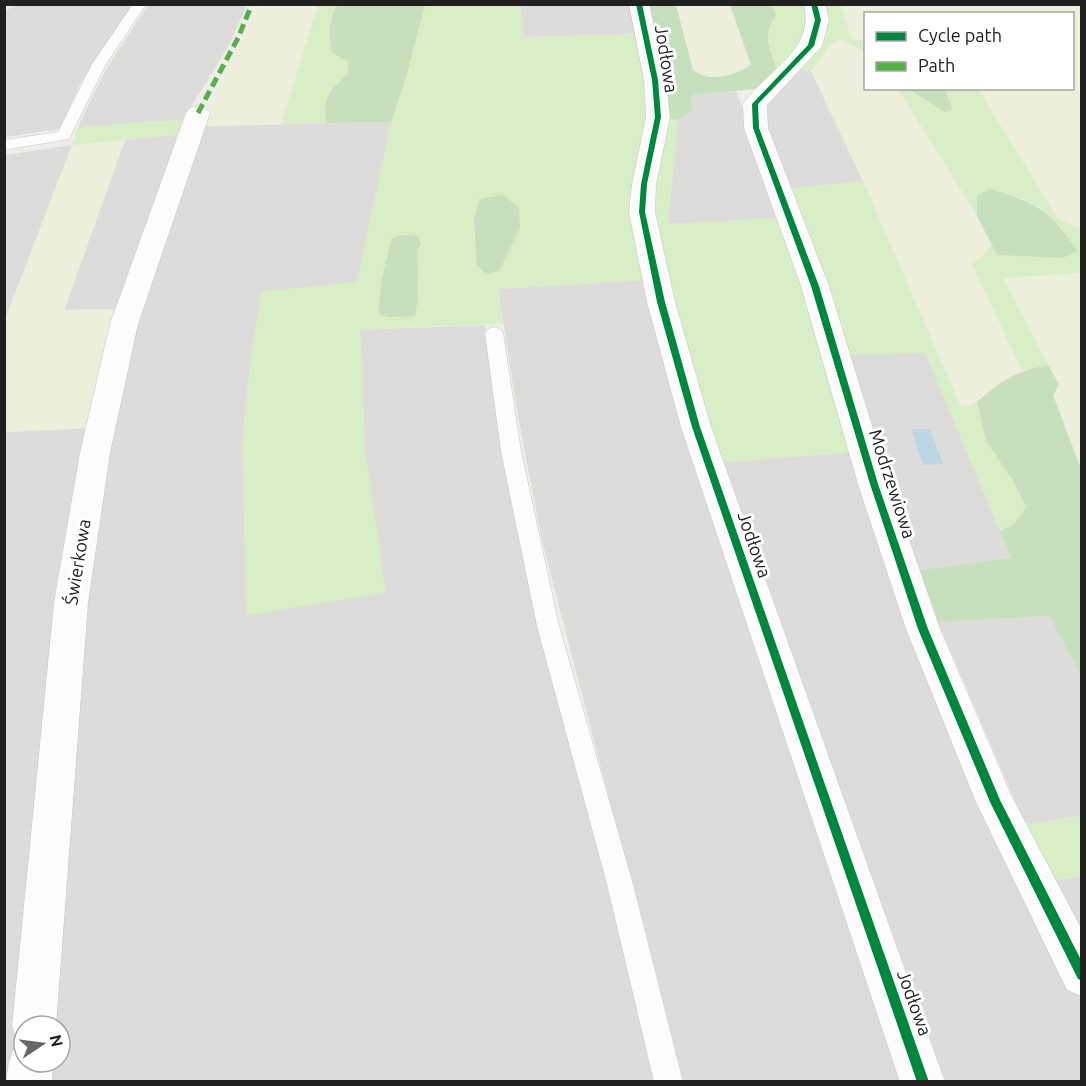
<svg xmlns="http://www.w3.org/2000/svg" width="1086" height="1086" viewBox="0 0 1086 1086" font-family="Ubuntu,sans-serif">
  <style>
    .residential { fill: #dddcda }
    .farmland { fill: #edefdb }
    .grass { fill: #d7eec6; fill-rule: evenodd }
    .forest { fill: #c6dfbc }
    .water { fill: #bad7e3 }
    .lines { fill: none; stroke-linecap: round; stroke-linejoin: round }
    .service-casing { stroke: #c7c6c5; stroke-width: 1 }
    .minor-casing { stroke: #c7c6c5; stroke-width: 1 }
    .service { fill: #fcfcfc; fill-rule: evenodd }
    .minor { fill: #fcfcfc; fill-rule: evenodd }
    .quiet { stroke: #55b145; stroke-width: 5; stroke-dasharray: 10 5; stroke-linecap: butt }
    .cycleway-casing { stroke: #fff; stroke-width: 4 }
    .cycleway { fill: #00873e; fill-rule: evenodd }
    .labels { text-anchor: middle; stroke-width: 6; stroke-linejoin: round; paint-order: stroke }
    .street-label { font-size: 18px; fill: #202020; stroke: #fff }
  </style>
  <rect width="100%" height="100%" fill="#eeede9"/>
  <g class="residential">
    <polygon points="16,5 132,5 80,84 60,129 5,137 5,11"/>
    <polygon points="148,5 247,5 229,45 183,120 78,127 105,71"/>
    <polygon points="520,5 633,5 641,34 524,37"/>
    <polygon points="796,69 811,71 863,181 789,189 764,123 767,100"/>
    <polygon points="736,91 783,218 668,224 678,120 692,111 690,95"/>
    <polygon points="391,122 357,282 251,356 242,444 247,616 365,447 360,330 485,325 515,506 558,690 656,1081 51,1082 52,1062 60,1062 60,1026 54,1026 89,561 119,374 204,126"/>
    <polygon points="177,135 155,217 120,309 64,310 125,140"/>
    <polygon points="72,145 6,318 5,322 5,158 6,155"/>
    <polygon points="648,280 903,1081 682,1081 541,536 517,410 498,289"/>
    <polygon points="925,352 1011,558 919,570 847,355"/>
    <polygon points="90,428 58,574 14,1081 5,1082 5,432"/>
    <polygon points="856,452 993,813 1081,999 1081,1081 935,1081 715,463"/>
    <polygon points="1049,616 1081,676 1081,816 1025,824 938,622"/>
    <polygon points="1081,876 1081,943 1051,881"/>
  </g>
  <g class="farmland">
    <polygon points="258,5 318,5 281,124 204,126"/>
    <polygon points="676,5 730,5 751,66 735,75 714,77 701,76 693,70"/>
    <polygon points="841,5 1081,5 1081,229 1058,219 978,89 1072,88 1072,14 866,14 865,40 852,41"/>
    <polygon points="842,40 865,52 866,88 898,89 905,98 991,244 983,256 971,263 1022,370 990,391 977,402 962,407 863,181 811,71 831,44"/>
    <polygon points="125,140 64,310 120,309 90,428 5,432 4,322 72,145"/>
    <polygon points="1081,273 1081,469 1053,394 1003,278"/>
  </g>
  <g class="grass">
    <path d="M318,5H337C328,22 329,33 333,52L348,62V73C331,89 321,99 327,123L281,124Z"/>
    <path d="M425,5H520L524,37L641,34L652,101L648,280L498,289L503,323L360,330L365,447L386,593L247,616L242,444L251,356L262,291L357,282L391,122L407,74ZM417,251L416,270L382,279Z"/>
    <path d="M772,5H808L810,12L798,48L776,69C770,45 761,38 776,15Z"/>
    <polygon points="820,5 841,5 852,41 865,40 865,52 842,40 831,44 811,71 796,69"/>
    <path d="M898,89H908L929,103L949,101L946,91L978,89L1058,219L1081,229V273L1003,278L1049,366L1022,370L971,263L983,256L991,244L997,255L1063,258L1076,251C1061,226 1045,204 1015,196C1004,193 989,196 977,196V216Z"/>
    <polygon points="664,117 678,120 668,224 783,218 856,452 715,463 651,221"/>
    <polygon points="183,120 177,135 72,145 78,127"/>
    <polygon points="863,181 961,407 977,402 986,441 1012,479 1026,507 1014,524 1000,531 925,353 847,355 789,189"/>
    <polygon points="1081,816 1081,876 1051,881 1025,824"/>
  </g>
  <g class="forest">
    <path d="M337,5H425L407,74L391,122L327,123C321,98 331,90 348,73V62L332,52C329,33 328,22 337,5Z"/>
    <path d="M646,5H676L693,70C710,83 734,76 751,65L730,5H772L776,15C761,38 770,45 776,69L755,89L691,95L692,111L678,120L664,117Z"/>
    <polygon points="908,89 958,89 946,91 952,110 945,112"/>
    <path d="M989,189C1036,202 1050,210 1077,251L1063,258L997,255L977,216V196Z"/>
    <polygon points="503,195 519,208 520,228 499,271 486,274 477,265 474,218 480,199"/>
    <polygon points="403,235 417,236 421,243 417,251 418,298 415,316 388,317 378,313 382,279 392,238"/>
    <path d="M1049,366L1059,385L1053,395L1081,469V676L1049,616L938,622L919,570L1011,558L1000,531L1014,524L1026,507L1012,479L986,441L977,402C1000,382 1019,368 1049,366Z"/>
  </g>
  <polygon class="water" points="911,429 930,429 943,464 923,465"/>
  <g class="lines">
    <defs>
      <g id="service">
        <polygon points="133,4 146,4 106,64 69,139 4,150 4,140 58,132 92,64"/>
        <polygon points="494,327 500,329 503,333 521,451 559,626 633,884 683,1082 654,1082 607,884 537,626 501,451 485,333 488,329"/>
      </g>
      <g id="minor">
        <polygon points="629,4 649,4 666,80 670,117 656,184 655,212 675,302 711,427 945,1082 900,1082 681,427 647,302 629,212 632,184 646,117 644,80"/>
        <path d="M804,4H825L829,20L822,46L767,105L768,128L829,286L890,484L940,629L1011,795L1082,930V996L1067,990L976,802L906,629L858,484L801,286L744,128L743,104C767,70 815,52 804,4Z"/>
        <polygon points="198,106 206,108 210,113 138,324 110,453 88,603 56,1026 24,1026 24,1062 53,1062 52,1082 6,1082 9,1062 15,1046 22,1043 18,1042 12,1026 54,603 80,453 110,324 186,113 190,108"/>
      </g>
    </defs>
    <use href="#service" class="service-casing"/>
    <use href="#minor" class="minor-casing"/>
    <use href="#service" class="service"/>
    <use href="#minor" class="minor"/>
    <polyline class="quiet" points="198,113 238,38 252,4"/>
    <defs>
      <g id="cycleway">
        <polygon points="636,4 642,4 658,80 661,117 647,184 645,212 665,302 700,427 929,1082 917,1082 692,427 657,302 639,212 641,184 655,117 652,80"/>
        <polygon points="811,4 817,4 821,20 814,46 758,104 759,128 819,286 878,484 928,629 1000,800 1082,962 1082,981 1078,979 990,802 918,629 870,484 811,286 753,128 752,104 808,45 815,20"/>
      </g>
    </defs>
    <use href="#cycleway" class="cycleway-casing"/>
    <use href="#cycleway" class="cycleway"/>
  </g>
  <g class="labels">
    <g class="street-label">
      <text transform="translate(666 59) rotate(81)" y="6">Jodłowa</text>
      <text transform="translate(892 484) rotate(72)" y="6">Modrzewiowa</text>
      <text transform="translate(754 545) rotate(71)" y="6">Jodłowa</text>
      <text transform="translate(78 562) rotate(-81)" y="6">Świerkowa</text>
      <text transform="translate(914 1003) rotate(70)" y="6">Jodłowa</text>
    </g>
  </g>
  <rect width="1086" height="1086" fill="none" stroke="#202020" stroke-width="12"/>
  <rect x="864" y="12" width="210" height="78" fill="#ffffff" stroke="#a6a6a6" stroke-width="1.5"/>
  <rect x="876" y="32" width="30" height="9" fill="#00873e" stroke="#a6a6a6" stroke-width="1.5"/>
  <text x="918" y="42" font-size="18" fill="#202020">Cycle path</text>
  <rect x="876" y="62" width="30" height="9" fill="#55b145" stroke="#a6a6a6" stroke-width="1.5"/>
  <text x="918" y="72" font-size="18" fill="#202020">Path</text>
  <g transform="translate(42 1044) rotate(77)"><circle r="28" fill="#ffffff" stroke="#a6a6a6" stroke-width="1.5"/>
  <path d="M0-4.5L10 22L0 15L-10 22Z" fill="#686866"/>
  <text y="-9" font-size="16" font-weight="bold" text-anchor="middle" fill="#202020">N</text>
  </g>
</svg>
